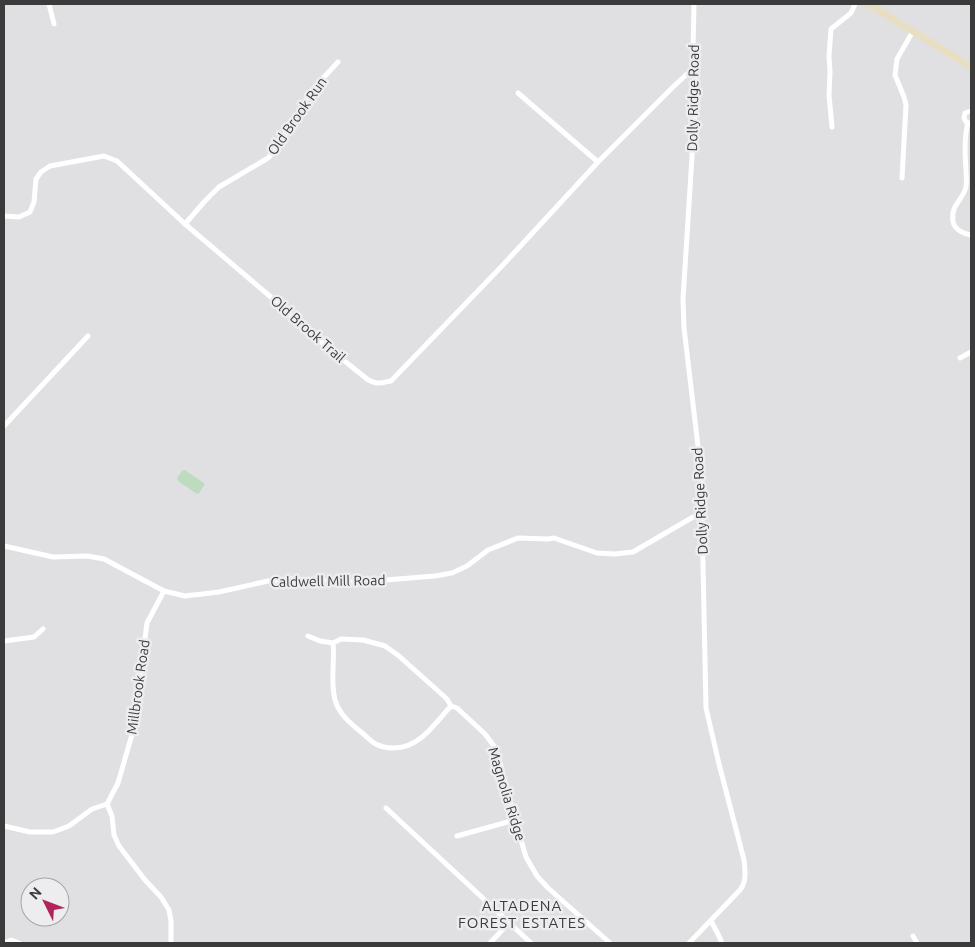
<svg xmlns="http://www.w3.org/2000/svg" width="975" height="947" viewBox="0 0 975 947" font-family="Ubuntu,sans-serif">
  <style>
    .green { fill: #bddbbe }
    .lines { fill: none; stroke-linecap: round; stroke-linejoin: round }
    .minor { stroke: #fff; stroke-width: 5 }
    .secondary { stroke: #e8dfc3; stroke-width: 7 }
    .labels { text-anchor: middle; stroke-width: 5; stroke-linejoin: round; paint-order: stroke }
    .street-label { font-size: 14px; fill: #3b3b3c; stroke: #edecef }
    .neighbourhood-label { font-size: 15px; letter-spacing: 1px; fill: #3b3b3c; stroke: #edecef }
  </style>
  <rect width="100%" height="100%" fill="#e0dfe2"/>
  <polygon class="green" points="185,470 205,484 199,493 197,494 178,481 177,478 182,471"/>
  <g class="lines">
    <g class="minor">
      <polyline points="49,4 54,24"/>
      <polyline points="518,93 598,162"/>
      <path d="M968,123C964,136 965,157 966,170C966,176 967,181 966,186C964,200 950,204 953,222C955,230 964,234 971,235"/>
      <polyline points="971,124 966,122 964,118 965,113 971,111"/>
      <polyline points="832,127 829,95 830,72 829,56 831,29 851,13 855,4"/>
      <polyline points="902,178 906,105 904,97 895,75 897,59 913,31"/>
      <path d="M4,216L19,217L30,212L34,202L36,179L41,172L50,166L104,156L117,161L185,224L272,298L311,334L367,379C377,385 380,383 391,381L502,266L598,162L673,87L688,73L693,72"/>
      <polyline points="185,224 205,201 219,187 268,158 277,148 312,90 338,62"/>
      <polyline points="960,358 971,352"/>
      <polyline points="4,426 88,336"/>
      <polyline points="4,546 53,557 87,556 104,559 164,591 185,596 219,592 268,581 291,579 361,582 435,576 452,573 467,566 488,550 518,538 548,539 554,538 597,553 615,554 633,552 693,517 702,516"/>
      <polyline points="164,591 147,623 133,731 118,783 107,804 112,816 114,835 119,846 145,880 161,897 169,910 171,921 171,943"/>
      <polyline points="308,636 320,641 333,643 341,639 363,640 385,646 399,656 447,699 451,706 457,708 485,734 494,746 499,759 515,820 526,857 537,876 548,888 610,943"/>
      <polyline points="4,641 34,637 43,629"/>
      <path d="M333,643C335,661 330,682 335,700C339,714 350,723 361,732C366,736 371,742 376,744C381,747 388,748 394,748C420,748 435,723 451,706"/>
      <polyline points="386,808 531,943"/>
      <polyline points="4,826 30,832 53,832 69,826 92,809 107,804"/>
      <polyline points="457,836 515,820"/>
      <polyline points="711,921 718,934 722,943"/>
      <polyline points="913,936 917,943"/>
      <polyline points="4,943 11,940 19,943"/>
      <polyline points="490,943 509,923"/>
      <path d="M689,943L740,890C747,881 745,871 744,860L719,764L706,708L702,516V480L684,328L683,299L695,109V77L693,72L695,66L693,50L694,4"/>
    </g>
    <polyline class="secondary" points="866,4 875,8 971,67"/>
  </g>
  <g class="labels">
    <g class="street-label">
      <text transform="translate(693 98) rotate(-89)" y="5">Dolly Ridge Road</text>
      <text transform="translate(297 116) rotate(-55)" y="5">Old Brook Run</text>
      <text transform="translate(308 329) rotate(41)" y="5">Old Brook Trail</text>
      <text transform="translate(700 501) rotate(-93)" y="5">Dolly Ridge Road</text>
      <text transform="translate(328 581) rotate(-1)" y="5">Caldwell Mill Road</text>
      <text transform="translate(138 687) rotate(-82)" y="5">Millbrook Road</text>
      <text transform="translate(507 794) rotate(73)" y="5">Magnolia Ridge</text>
    </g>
    <g class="neighbourhood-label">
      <text x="522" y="911">ALTADENA<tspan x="522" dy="17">FOREST ESTATES</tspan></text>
    </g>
  </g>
  <rect width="975" height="947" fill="none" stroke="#3b3b3c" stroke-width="10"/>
  <g transform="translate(45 902) rotate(312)"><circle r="24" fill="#edecef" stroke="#a6a5a7"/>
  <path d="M0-4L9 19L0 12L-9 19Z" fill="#b1245d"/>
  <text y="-8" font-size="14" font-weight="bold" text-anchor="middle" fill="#3b3b3c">N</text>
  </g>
</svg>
